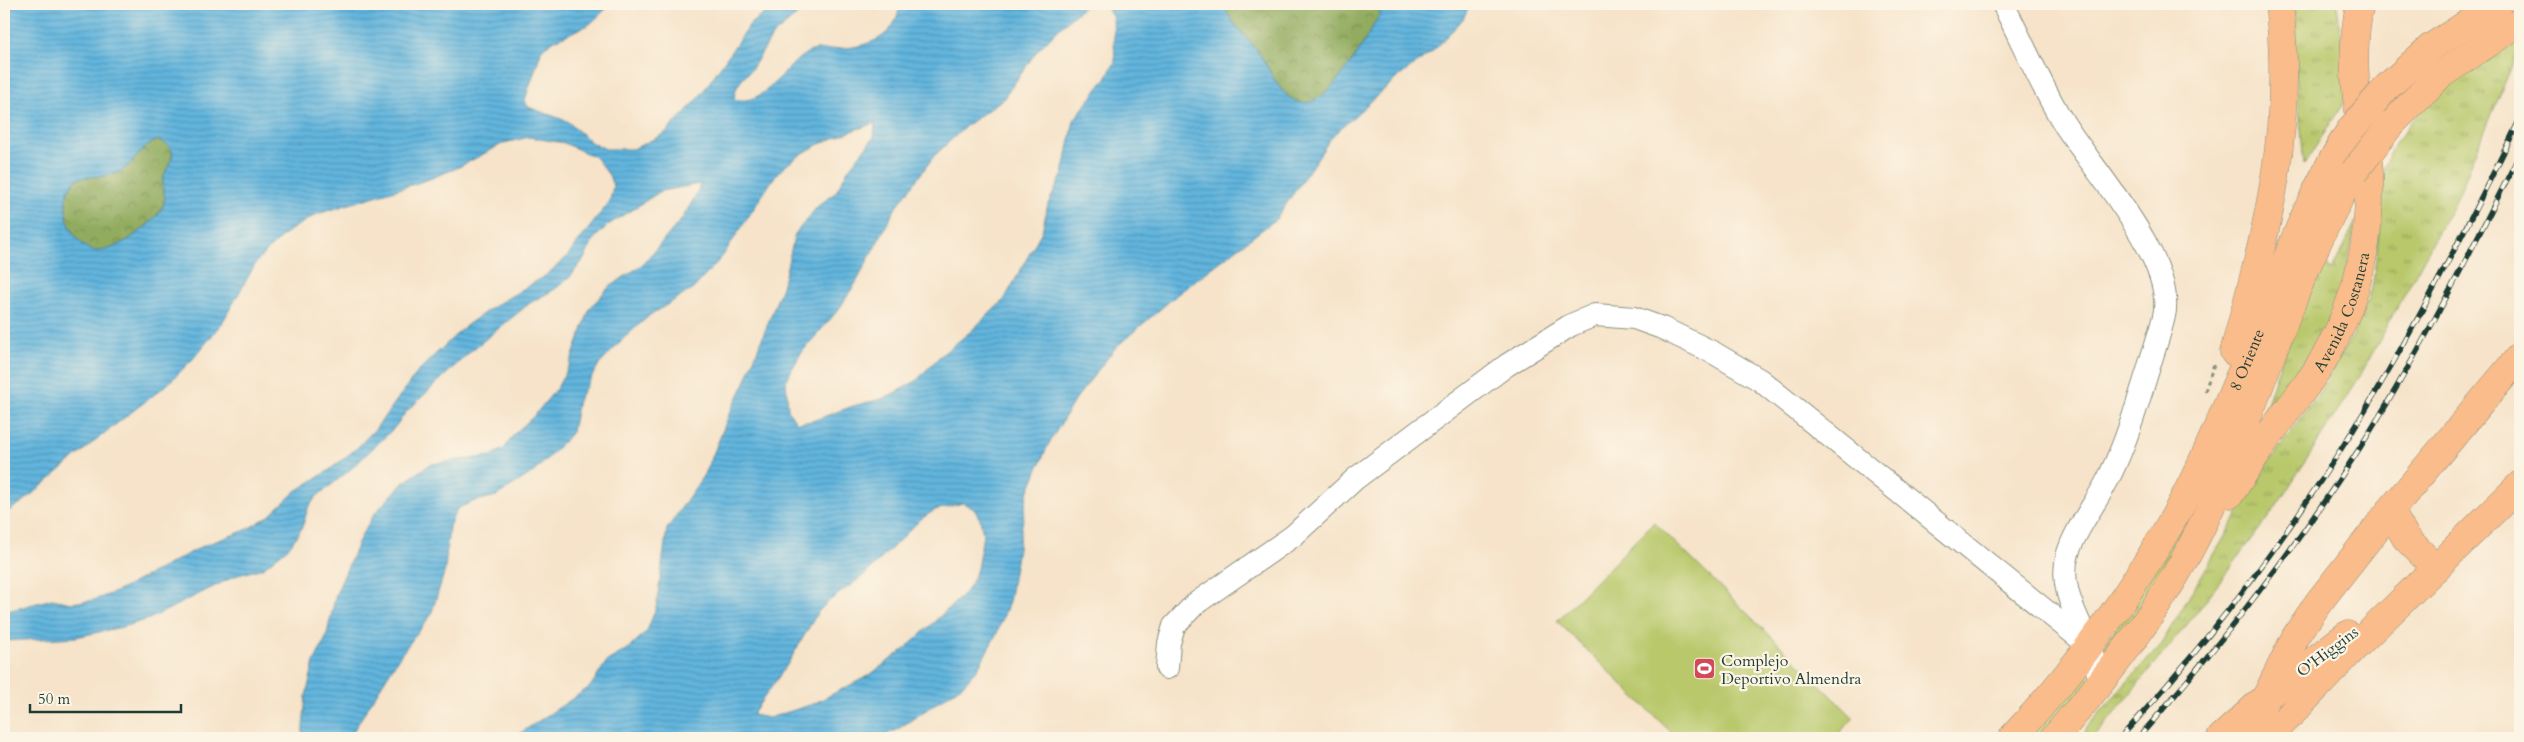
<svg xmlns="http://www.w3.org/2000/svg" width="2524" height="742" viewBox="0 0 2524 742" font-family="Cardo,serif">
  <style>
    .grass { fill: url(#grass-tufts); stroke: #6c8250 }
    .forest { fill: url(#forest-crowns); stroke: #58744a }
    .pitch { fill: #b8c86b; stroke: #6c8250 }
    .water { fill: url(#water-rules); stroke: #407989; fill-rule: evenodd }
    .lines { fill: none; stroke-linecap: round; stroke-linejoin: round }
    .minor-casing { stroke: #8a907e; stroke-width: 24 }
    .major-casing { stroke: #8a907e; stroke-width: 29 }
    .path { stroke: #8a907e; stroke-width: 3; stroke-dasharray: 4 4; stroke-linecap: butt }
    .minor { stroke: #fff; stroke-width: 22 }
    .major { stroke: #f9bc8a; stroke-width: 28 }
    .rail-casing { stroke: #1f3d34; stroke-width: 5.5 }
    .rail { stroke: #fcf5e5; stroke-width: 4; stroke-dasharray: 11; stroke-linecap: butt }
    .major-bridge-casing { stroke: #8a907e; stroke-width: 29; stroke-linecap: butt }
    .major-bridge { stroke: #f9bc8a; stroke-width: 28 }
    .labels { text-anchor: middle; stroke-width: 4.5; stroke-linejoin: round; paint-order: stroke }
    .street-label { font-size: 16px; fill: #1f3d34; stroke: #fcf5e5 }
    .poi-label { font-size: 16px; fill: #1f3d34; stroke: #fcf5e5; text-anchor: start }
  </style>
  <defs>
    <pattern id="grass-tufts" width="24" height="20" patternUnits="userSpaceOnUse" patternTransform="scale(1.25)"><rect width="24" height="20" fill="#b8c86b"/><path d="M3 7l-1-3M5 7V3M7 7l1-3M15 17l-1-3M17 17v-4M19 17l1-3" fill="none" stroke="#95a459"/></pattern>
    <pattern id="forest-crowns" width="20" height="18" patternUnits="userSpaceOnUse" patternTransform="scale(1.25)"><rect width="20" height="18" fill="#92ac5f"/><path d="M2 6a3 3 0 1 1 6 0M12 15a3 3 0 1 1 6 0" fill="none" stroke="#778d4f"/></pattern>
    <pattern id="water-rules" width="6" height="5" patternUnits="userSpaceOnUse" patternTransform="scale(1.25)"><rect width="6" height="5" fill="#62b5de"/><path d="M0 2.5h6" fill="none" stroke="#5094b5"/></pattern>
  </defs>
  <rect width="100%" height="100%" fill="#fcf5e5"/>
  <filter id="ink" filterUnits="userSpaceOnUse"><feTurbulence type="fractalNoise" baseFrequency=".02" numOctaves="2"/><feDisplacementMap in="SourceGraphic" scale="10" xChannelSelector="R" yChannelSelector="G"/><feConvolveMatrix kernelMatrix="1 2 1 2 8 2 1 2 1" color-interpolation-filters="sRGB"/></filter>
  <filter id="wash" filterUnits="userSpaceOnUse"><feTurbulence type="fractalNoise" baseFrequency=".0096" numOctaves="4" result="noise"/><feDisplacementMap in="SourceGraphic" scale="20" xChannelSelector="R" yChannelSelector="G"/><feGaussianBlur stdDeviation="1.12" result="paint"/><feColorMatrix in="noise" values="0 0 0 0 0 0 0 0 0 0 0 0 0 0 0 0 0 1.4 0 .05"/><feComposite in="paint" operator="in"/></filter>
  <g filter="url(#wash)">
    <rect width="100%" height="100%" fill="#f6e3c9"/>
    <g class="grass">
      <polygon points="2295,4 2337,4 2349,94 2304,165 2296,73"/>
      <polygon points="2520,39 2520,46 2458,196 2360,376 2276,507 2194,616 2094,738 2081,738 2086,728 2161,644 2272,457 2321,390 2359,323 2373,283 2381,217 2383,167 2395,144 2411,122 2445,81"/>
      <polygon points="2356,221 2346,274 2327,332 2260,426 2278,370 2320,259 2332,270"/>
      <polygon points="2211,478 2159,581 2105,660 2106,643"/>
      <polygon points="2085,673 2092,682 2041,738 2024,738"/>
    </g>
    <g class="forest">
      <path d="M1223,4H1385C1373,26 1330,112 1299,102C1280,97 1270,70 1261,56C1249,38 1230,23 1223,4Z"/>
      <path d="M159,140C181,150 171,158 164,176C160,185 167,194 164,202C160,221 110,258 91,250C68,240 54,194 79,178C90,176 104,177 115,174C134,167 140,145 159,140Z"/>
    </g>
    <polygon class="pitch" points="1654,522 1854,718 1834,738 1677,738 1557,621"/>
    <path class="water" d="M4,4H611L590,24L553,41L542,49L525,100L528,107L567,121L592,143L606,149H633L664,134L698,99L750,24L778,4H811L773,35L751,70L740,82L735,91L734,99C766,108 785,63 809,52C816,49 827,50 835,49C853,48 879,44 891,28C896,22 898,12 901,4H1087L1056,31L1037,51L1004,98L967,125L934,156L895,209L857,281L839,309L801,353L786,380L788,410L797,423L812,421L853,406L885,398L916,381L939,357L970,332L1004,300L1042,231L1048,204L1063,174L1074,120L1106,78L1115,62L1113,18L1105,4H1223C1230,23 1249,38 1261,56C1270,70 1280,97 1299,102C1330,112 1373,26 1385,4H1470L1463,19L1432,52L1397,78L1333,135L1276,219L1179,293L1116,347L1074,401L1047,447L1027,495L1009,602L997,633L978,668L963,685L898,729L880,738H513L590,687L607,661L628,649L647,631L656,608L667,529L707,470L730,412L744,385L782,287L795,234L817,207L836,192L848,170L874,137L875,123C838,136 802,147 775,176L722,257L693,289L650,315L624,338L598,366L578,400L572,432L567,438L535,471L496,496L472,502L457,509L449,526L445,570L431,615L399,657L349,738H302L306,696L314,662L326,638L336,594L362,534L375,513L403,483L430,464L491,456L505,448L514,434L533,417L557,388L570,364L590,308L608,288L643,264L681,220L698,192L700,184L661,191L608,225L594,239L584,259L569,278L555,289L530,303L472,350L406,412L395,427L350,470L316,497L308,508L302,528L290,546L263,568L235,576L149,619L122,627L76,637L4,641V612L52,599L71,603L94,600L118,591L205,545L246,530L269,516L296,491L328,471L357,448L376,428L420,369L463,328L491,308L545,276L566,258L610,201L613,186L609,175L595,157L564,143L529,137L504,143L457,168L424,181L317,214L287,232L257,261L222,323L193,359L169,383L97,439L24,501L4,514ZM159,140C181,150 171,158 164,176C160,185 167,194 164,203C160,221 110,258 91,250C68,240 54,194 79,178C90,176 104,177 115,174C134,167 140,145 159,140ZM963,503L974,509L980,519L983,535L977,569L971,584L962,596L905,649L868,676L813,704L769,718L753,715V713L787,665L818,612L829,601L867,573L921,519L935,510Z"/>
  </g>
  <g filter="url(#ink)">
    <g class="lines">
      <defs>
        <g id="minor">
          <path d="M2003,4C2023,43 2040,84 2063,122C2091,168 2177,260 2164,316C2160,334 2153,352 2148,370C2137,405 2127,440 2111,473C2099,500 2077,525 2068,553C2053,604 2102,641 2098,687"/>
          <polyline points="1167,668 1169,643 1174,626 1195,604 1293,536 1355,479 1507,365 1571,325 1595,315 1634,318 1662,328 1714,353 1760,380 2088,645"/>
        </g>
        <g id="major">
          <polyline points="2386,88 2430,48 2498,4"/>
          <polyline points="2390,125 2440,75 2520,22"/>
          <path d="M2234,352C2267,230 2294,132 2279,4"/>
          <path id="s1" d="M2230,494C2244,473 2257,451 2272,431C2293,402 2316,376 2332,344C2360,290 2371,233 2369,173C2368,150 2362,127 2358,105C2353,72 2353,37 2360,4"/>
          <polyline points="2390,511 2406,538 2436,568"/>
          <path id="s2" d="M2012,738C2071,675 2125,602 2169,526C2196,480 2217,429 2238,380C2275,296 2301,206 2351,129"/>
          <path d="M2054,738C2113,670 2169,598 2207,515C2259,402 2291,279 2354,172"/>
          <polyline points="2221,738 2265,698 2347,635"/>
          <polyline points="2246,738 2296,636 2318,603 2390,511 2520,356"/>
          <polyline points="2268,738 2353,649 2520,485"/>
        </g>
      </defs>
      <use href="#minor" class="minor-casing"/>
      <use href="#major" class="major-casing"/>
      <g class="path">
        <polyline points="2205,391 2214,364"/>
        <polyline points="1984,738 1989,732"/>
      </g>
      <use href="#minor" class="minor"/>
      <use href="#major" class="major"/>
      <defs>
        <g id="rail">
          <path d="M2120,738C2222,628 2312,503 2387,373C2435,290 2478,205 2520,119"/>
          <path d="M2138,738C2219,646 2295,550 2361,446C2420,353 2470,252 2520,154"/>
        </g>
      </defs>
      <use href="#rail" class="rail-casing"/>
      <use href="#rail" class="rail"/>
      <defs>
        <g id="major-bridge">
          <polyline points="2351,129 2386,88"/>
          <polyline points="2354,172 2390,125"/>
        </g>
      </defs>
      <use href="#major-bridge" class="major-bridge-casing"/>
      <use href="#major-bridge" class="major-bridge"/>
    </g>
  </g>
  <defs>
    <symbol id="stadium-square" viewBox="-11 -11 22 22"><rect x="-9" y="-9" width="18" height="18" rx="4" fill="#d1495b" stroke="#fcf5e5"/><path d="M0-5a6.5 5 0 1 0 0 10a6.5 5 0 1 0 0-10ZM-3.5-1.8h7v3.6h-7Z" fill="#fff"/></symbol>
  </defs>
  <g fill-rule="evenodd">
    <use href="#stadium-square" x="1692" y="656" width="25" height="25"/>
  </g>
  <g class="labels">
    <g class="street-label">
      <text dy="6" stroke="none"><textPath href="#s1" startOffset="215">Avenida Costanera</textPath></text>
      <text dy="6" stroke="none"><textPath href="#s2" startOffset="448">8 Oriente</textPath></text>
      <text transform="translate(2327 651) rotate(-37)" y="6">O'Higgins</text>
    </g>
    <g class="poi-label">
      <text x="1721" y="666">Complejo<tspan x="1721" dy="18">Deportivo Almendra</tspan></text>
    </g>
  </g>
  <rect width="2524" height="742" fill="none" stroke="#fcf5e5" stroke-width="20"/>
  <path d="M30 704v8h151v-8" fill="none" stroke="#1f3d34" stroke-width="2.5"/>
  <text x="38" y="704" font-size="15" fill="#1f3d34" stroke="#fcf5e5" stroke-width="4" paint-order="stroke">50 m</text>
</svg>
